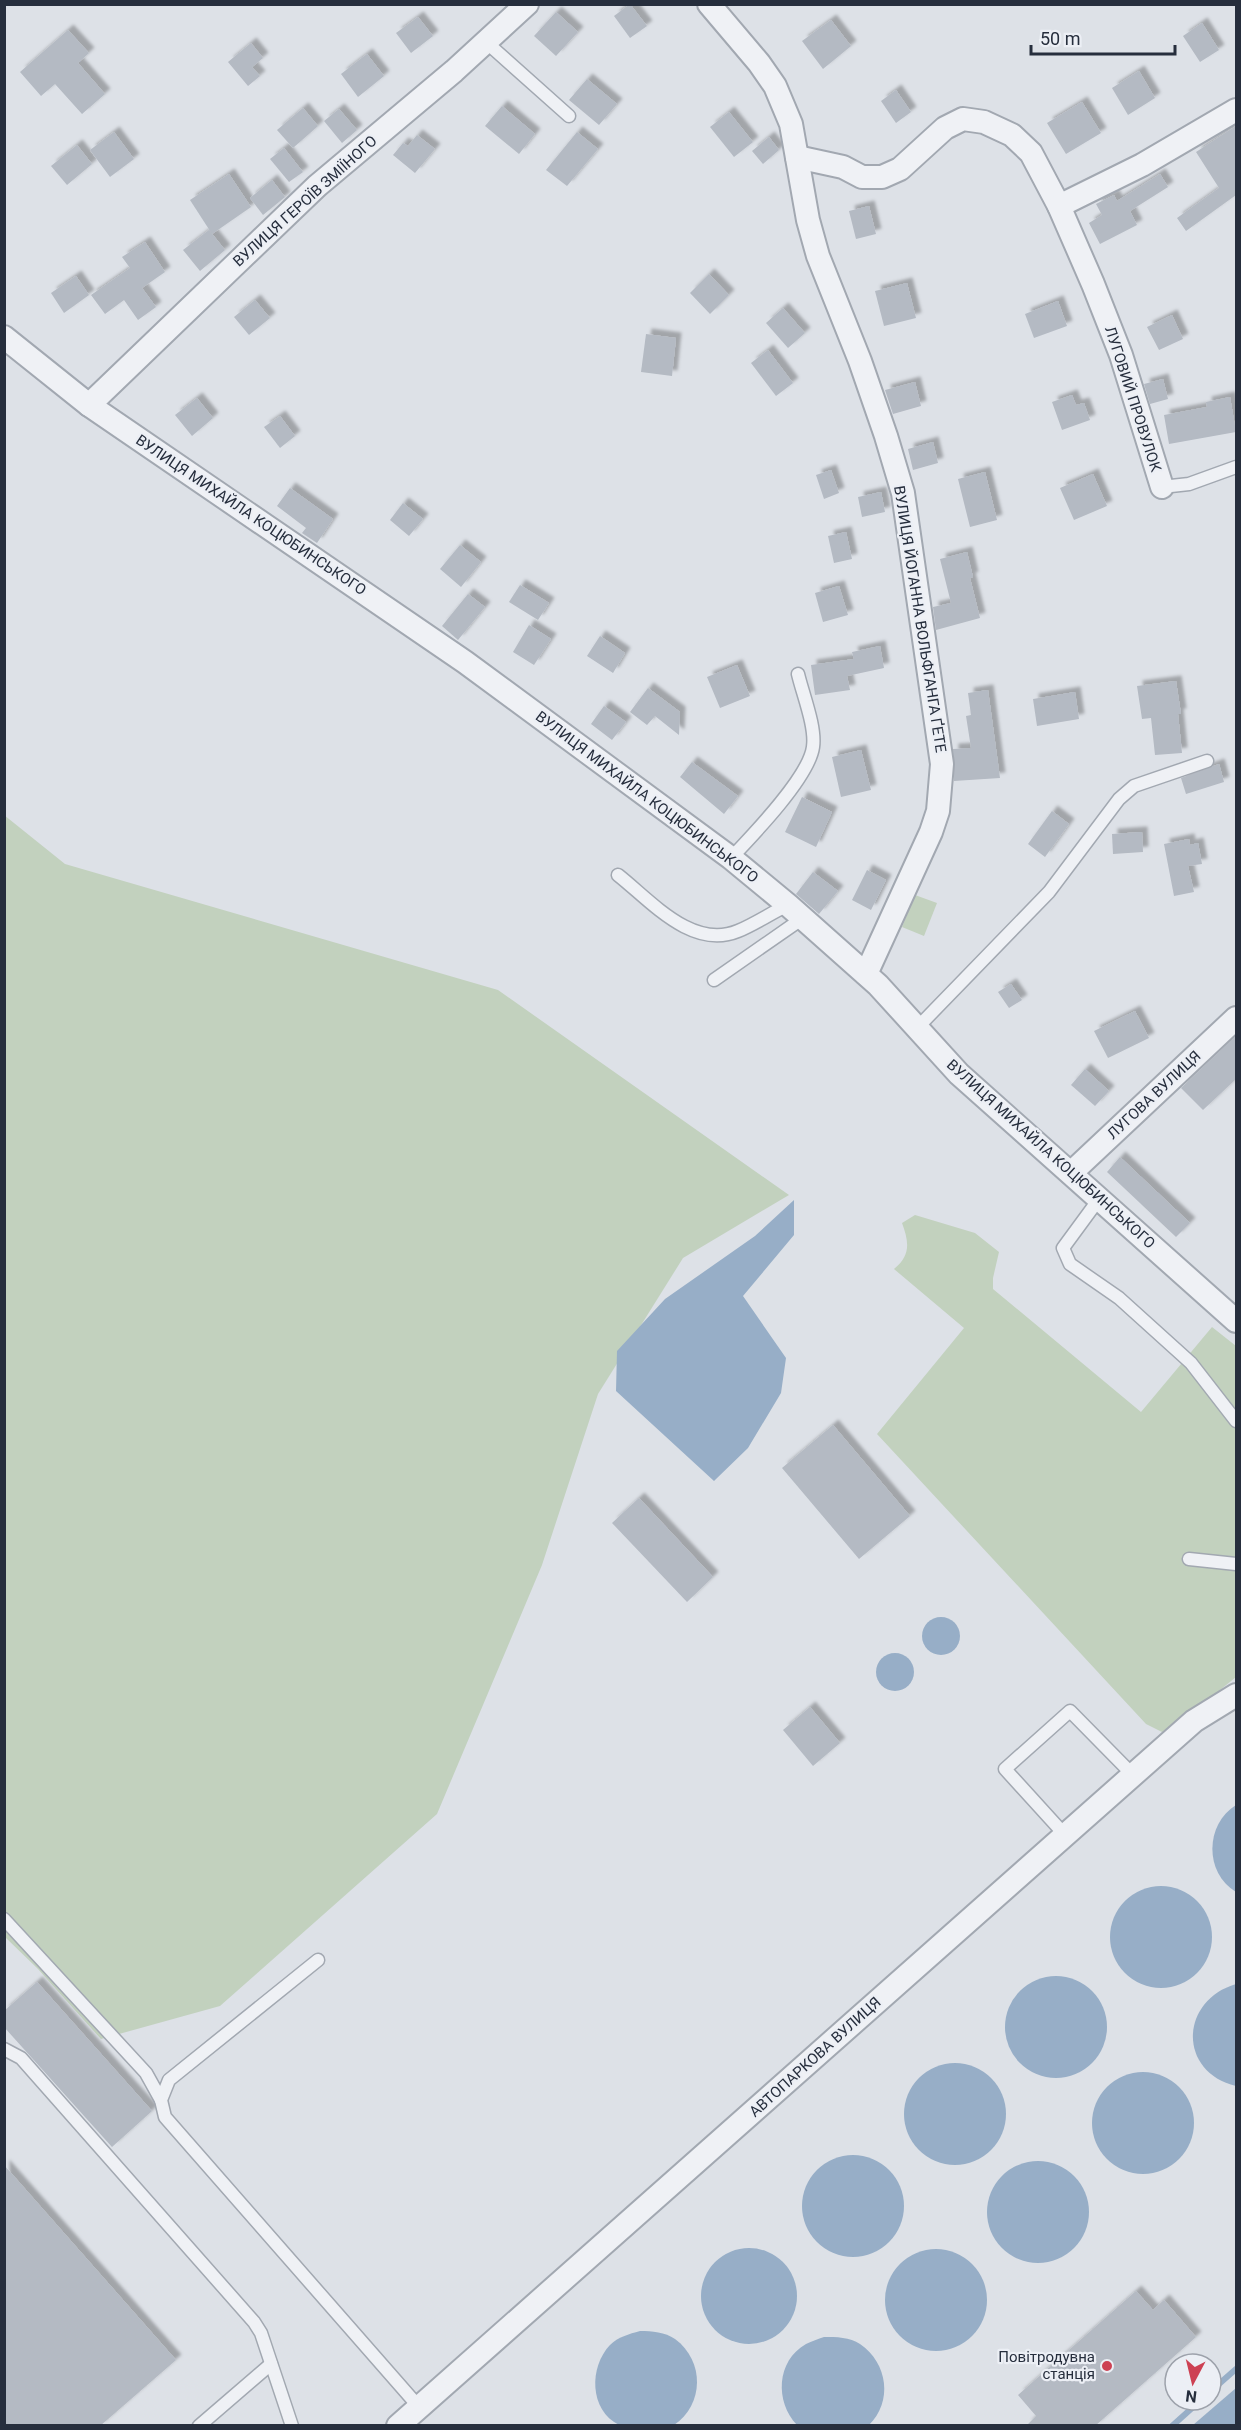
<svg xmlns="http://www.w3.org/2000/svg" width="1241" height="2430" viewBox="0 0 1241 2430" font-family="Roboto,sans-serif">
  <style>
    .green { fill: #c2d1be }
    .water { fill: #97aec7 }
    .lines { fill: none; stroke-linecap: round; stroke-linejoin: round }
    .stream { stroke: #97aec7; stroke-width: 6 }
    .building { fill: #b4bac3; filter: url(#shadow) }
    .lane-casing { stroke: #a2a8b1; stroke-width: 15 }
    .street-casing { stroke: #a2a8b1; stroke-width: 26 }
    .lane { stroke: #eff1f5; stroke-width: 12 }
    .street { stroke: #eff1f5; stroke-width: 22 }
    .poi-dot { fill: #cd4153; stroke: #eceff5; stroke-width: 2 }
    .labels { text-anchor: middle; stroke-width: 4.5; stroke-linejoin: round; paint-order: stroke }
    .street-label { font-size: 15px; fill: #262e3d; stroke: #eceff5 }
    .poi-label { font-size: 15px; fill: #262e3d; stroke: #eceff5; text-anchor: end }
  </style>
  <defs>
    <filter id="shadow"><feDropShadow dx="5.5" dy="-5.5" stdDeviation="1.5" flood-color="#0004"/></filter>
  </defs>
  <rect width="100%" height="100%" fill="#dde1e7"/>
  <g class="green">
    <polygon points="4,815 65,864 498,990 789,1195 683,1258 598,1394 542,1565 437,1814 220,2006 101,2039 38,1969 5,1937"/>
    <polygon points="915,895 937,903 924,936 902,927"/>
    <path d="M915,1215L975,1233L999,1252L993,1278V1289L1141,1412L1212,1327L1236,1346V1677L1166,1734L1146,1724L877,1434L964,1328L894,1269C911,1255 909,1242 902,1223Z"/>
  </g>
  <g class="water">
    <polygon points="794,1200 794,1235 743,1296 786,1358 781,1393 748,1448 714,1481 616,1391 617,1351 665,1299 755,1236"/>
    <circle cx="941" cy="1636" r="19"/>
    <circle cx="895" cy="1672" r="19"/>
    <path d="M1236,1805V1892C1204,1873 1205,1824 1236,1805Z"/>
    <circle cx="1161" cy="1937" r="51"/>
    <circle cx="1056" cy="2027" r="51"/>
    <path d="M1236,1984V2086C1178,2072 1179,2001 1236,1984Z"/>
    <circle cx="955" cy="2114" r="51"/>
    <circle cx="1143" cy="2123" r="51"/>
    <circle cx="853" cy="2206" r="51"/>
    <circle cx="1038" cy="2212" r="51"/>
    <circle cx="749" cy="2296" r="48"/>
    <circle cx="936" cy="2300" r="51"/>
    <path d="M640,2331C652,2331 665,2332 675,2339C705,2361 704,2405 674,2425H619C589,2410 589,2367 610,2345C618,2337 629,2334 640,2331Z"/>
    <path d="M824,2337C836,2337 850,2337 860,2344C888,2363 893,2402 869,2425H797C775,2402 776,2361 806,2344C812,2341 818,2339 824,2337Z"/>
    <polygon points="1236,2388 1236,2425 1193,2425"/>
  </g>
  <g class="lines">
    <g class="stream">
      <polyline points="1211,2391 1236,2369"/>
      <polyline points="1172,2426 1201,2400"/>
    </g>
  </g>
  <g class="building">
    <polygon points="630,4 647,26 630,38 614,16"/>
    <polygon points="556,12 578,32 556,56 534,36"/>
    <polygon points="418,17 433,36 411,53 396,33"/>
    <polygon points="831,20 851,46 823,69 802,41"/>
    <polygon points="1202,23 1219,50 1200,62 1183,36"/>
    <polygon points="68,30 89,53 78,63 105,94 82,114 55,84 41,96 20,72"/>
    <polygon points="251,43 263,58 252,67 260,76 248,86 228,62"/>
    <polygon points="367,54 384,76 358,97 341,74"/>
    <polygon points="1139,71 1155,98 1128,115 1112,88"/>
    <polygon points="587,79 617,104 599,125 569,100"/>
    <polygon points="896,90 911,112 896,123 881,101"/>
    <polygon points="1082,102 1101,133 1066,154 1047,123"/>
    <polygon points="502,106 535,134 519,154 485,126"/>
    <polygon points="303,108 318,126 293,148 277,130"/>
    <polygon points="339,109 357,130 342,143 324,121"/>
    <polygon points="729,112 753,142 734,157 710,127"/>
    <polygon points="1236,126 1236,195 1186,231 1177,218 1219,188 1196,152"/>
    <polygon points="114,132 134,159 110,177 90,150"/>
    <polygon points="577,132 598,149 567,186 546,170"/>
    <polygon points="417,135 435,149 415,173 393,155 403,143 408,146"/>
    <polygon points="769,137 779,150 763,164 752,151"/>
    <polygon points="77,145 92,164 67,185 51,166"/>
    <polygon points="284,148 303,172 289,182 270,159"/>
    <polygon points="229,174 251,207 212,234 190,200"/>
    <polygon points="1160,174 1168,187 1130,211 1137,225 1100,244 1089,223 1102,215 1096,204 1114,195 1117,201"/>
    <polygon points="272,180 285,197 263,215 250,198"/>
    <polygon points="869,206 876,234 856,239 849,211"/>
    <polygon points="209,230 225,250 200,271 183,250"/>
    <polygon points="145,242 165,272 142,288 156,307 138,320 124,300 105,314 91,295 130,268 122,257"/>
    <polygon points="709,274 729,295 710,314 690,293"/>
    <polygon points="76,276 89,295 64,313 51,293"/>
    <polygon points="907,283 916,318 884,326 875,291"/>
    <polygon points="255,300 270,318 249,335 234,317"/>
    <polygon points="1058,301 1067,326 1034,338 1025,314"/>
    <polygon points="783,308 805,333 788,348 766,323"/>
    <polygon points="1172,315 1183,339 1159,350 1147,327"/>
    <polygon points="646,334 676,338 672,376 641,372"/>
    <polygon points="768,350 793,383 776,396 751,363"/>
    <polygon points="1163,379 1168,399 1150,404 1144,384"/>
    <polygon points="915,382 921,406 893,414 885,390"/>
    <polygon points="1072,395 1076,405 1084,403 1090,420 1062,430 1052,402"/>
    <polygon points="1230,397 1236,432 1169,444 1164,415 1207,407 1206,402"/>
    <polygon points="197,398 213,418 192,436 175,415"/>
    <polygon points="280,416 295,436 280,448 264,427"/>
    <polygon points="933,442 938,463 913,470 908,449"/>
    <polygon points="831,470 839,493 824,499 816,475"/>
    <polygon points="985,472 997,520 970,527 958,479"/>
    <polygon points="1093,474 1107,506 1074,520 1060,488"/>
    <polygon points="290,488 333,519 317,543 302,533 306,528 277,506"/>
    <polygon points="881,492 885,512 862,517 858,497"/>
    <polygon points="403,503 423,519 409,536 390,520"/>
    <polygon points="846,532 852,559 834,563 828,536"/>
    <polygon points="460,545 481,562 461,587 440,569"/>
    <polygon points="967,552 973,577 970,578 980,618 936,630 933,607 951,603 940,559"/>
    <polygon points="520,585 549,603 538,620 509,602"/>
    <polygon points="839,586 848,615 823,622 815,593"/>
    <polygon points="468,594 485,607 458,640 442,626"/>
    <polygon points="529,625 551,639 534,665 513,652"/>
    <polygon points="600,636 625,653 613,673 587,656"/>
    <polygon points="880,646 884,668 847,676 850,690 815,695 811,665 854,659 852,652"/>
    <polygon points="737,665 750,696 720,708 707,677"/>
    <polygon points="1176,681 1181,714 1178,714 1182,753 1155,755 1151,718 1142,719 1137,686"/>
    <polygon points="648,688 680,712 679,735 655,716 647,725 630,712"/>
    <polygon points="988,690 1000,778 954,781 953,749 971,748 966,716 971,715 968,693"/>
    <polygon points="1075,692 1079,719 1037,726 1033,699"/>
    <polygon points="604,706 626,722 612,740 591,724"/>
    <polygon points="861,750 871,790 841,797 832,757"/>
    <polygon points="692,762 738,796 724,814 680,777"/>
    <polygon points="1219,764 1224,782 1186,794 1181,778"/>
    <polygon points="802,797 832,812 816,847 785,832"/>
    <polygon points="1052,811 1069,824 1045,857 1028,844"/>
    <polygon points="1142,832 1143,852 1113,854 1112,834"/>
    <polygon points="1189,839 1190,845 1198,843 1202,864 1188,866 1194,892 1174,896 1164,844"/>
    <polygon points="867,870 886,880 871,910 852,900"/>
    <polygon points="813,872 838,891 819,914 796,894"/>
    <polygon points="1011,984 1022,1000 1009,1008 998,992"/>
    <polygon points="1135,1011 1149,1038 1108,1058 1094,1031"/>
    <polygon points="1236,1036 1236,1079 1203,1110 1181,1088"/>
    <polygon points="1085,1069 1109,1091 1095,1106 1071,1085"/>
    <polygon points="1120,1157 1190,1223 1176,1237 1107,1172"/>
    <polygon points="833,1425 910,1516 859,1559 782,1468"/>
    <polygon points="639,1498 713,1577 687,1602 612,1523"/>
    <polygon points="810,1707 840,1743 813,1766 783,1730"/>
    <polygon points="37,1982 152,2111 112,2147 4,2027 4,2011"/>
    <polygon points="4,2165 176,2360 100,2426 4,2426"/>
    <polygon points="1136,2291 1153,2310 1164,2300 1196,2337 1095,2426 1026,2426 1036,2416 1018,2395"/>
  </g>
  <g class="lines">
    <defs>
      <g id="lane">
        <polyline points="486,42 569,116"/>
        <polyline points="1162,487 1189,484 1236,467"/>
        <path d="M731,858C753,835 809,777 813,747C816,727 803,695 798,674"/>
        <path d="M618,875C651,901 692,950 738,931C755,924 771,913 788,905"/>
        <polyline points="714,980 803,918"/>
        <polyline points="917,1028 1049,892 1119,799 1134,786 1207,761"/>
        <polyline points="1099,1199 1063,1248 1070,1264 1119,1298 1191,1363 1236,1421"/>
        <polyline points="1189,1559 1236,1564"/>
        <polyline points="1065,1835 1005,1769 1070,1711 1133,1775"/>
        <polyline points="4,1919 146,2073 161,2100"/>
        <polyline points="318,1960 169,2080 161,2100 165,2117 419,2407"/>
        <polyline points="4,2049 21,2058 254,2322 261,2333 292,2426"/>
        <polyline points="199,2426 271,2364"/>
      </g>
      <g id="street">
        <polyline points="709,4 759,63 775,86 791,124 808,220 818,256 860,361 886,436 903,493 942,764 938,811 931,832 866,974"/>
        <polyline points="797,157 843,167 862,177 882,177 900,169 945,128 963,119 984,122 1012,135 1031,153 1059,206 1093,284 1121,355 1162,487"/>
        <polyline points="1059,206 1142,165 1236,110"/>
        <polyline points="4,337 89,405 465,662 731,858 788,905 878,985 959,1074 1236,1321"/>
        <polyline points="89,405 317,186 454,71 527,4"/>
        <polyline points="1071,1173 1236,1018"/>
        <polyline points="398,2426 1194,1721 1236,1695"/>
      </g>
    </defs>
    <use href="#lane" class="lane-casing"/>
    <use href="#street" class="street-casing"/>
    <use href="#lane" class="lane"/>
    <use href="#street" class="street"/>
  </g>
  <circle class="poi-dot" cx="1107" cy="2366" r="6"/>
  <g class="labels">
    <g class="street-label">
      <text transform="translate(305 201) rotate(-42)" y="5">ВУЛИЦЯ ГЕРОЇВ ЗМІЇНОГО</text>
      <text transform="translate(1133 399) rotate(72)" y="5">ЛУГОВИЙ ПРОВУЛОК</text>
      <text transform="translate(251 515) rotate(34)" y="5">ВУЛИЦЯ МИХАЙЛА КОЦЮБИНСЬКОГО</text>
      <text transform="translate(920 619) rotate(81)" y="5">ВУЛИЦЯ ЙОГАННА ВОЛЬФГАНГА ҐЕТЕ</text>
      <text transform="translate(647 797) rotate(37)" y="5">ВУЛИЦЯ МИХАЙЛА КОЦЮБИНСЬКОГО</text>
      <text transform="translate(1154 1095) rotate(-43)" y="5">ЛУГОВА ВУЛИЦЯ</text>
      <text transform="translate(1051 1154) rotate(42)" y="5">ВУЛИЦЯ МИХАЙЛА КОЦЮБИНСЬКОГО</text>
      <text transform="translate(815 2057) rotate(-42)" y="5">АВТОПАРКОВА ВУЛИЦЯ</text>
    </g>
    <g class="poi-label">
      <text x="1095" y="2362">Повітродувна<tspan x="1095" dy="17">станція</tspan></text>
    </g>
  </g>
  <rect width="1241" height="2430" fill="none" stroke="#262e3d" stroke-width="12"/>
  <g transform="translate(1193 2382) rotate(187)"><circle r="28" fill="#eceff5" stroke="#9da2ab" stroke-width="1.5"/>
  <path d="M0-4.5L10 22L0 15L-10 22Z" fill="#cd4153"/>
  <text y="-9" font-size="16" font-weight="bold" text-anchor="middle" fill="#262e3d">N</text>
  </g>
  <path d="M1031 45v9h144v-9" fill="none" stroke="#262e3d" stroke-width="3"/>
  <text x="1040" y="45" font-size="18" fill="#262e3d" stroke="#eceff5" stroke-width="4.5" paint-order="stroke">50 m</text>
</svg>
